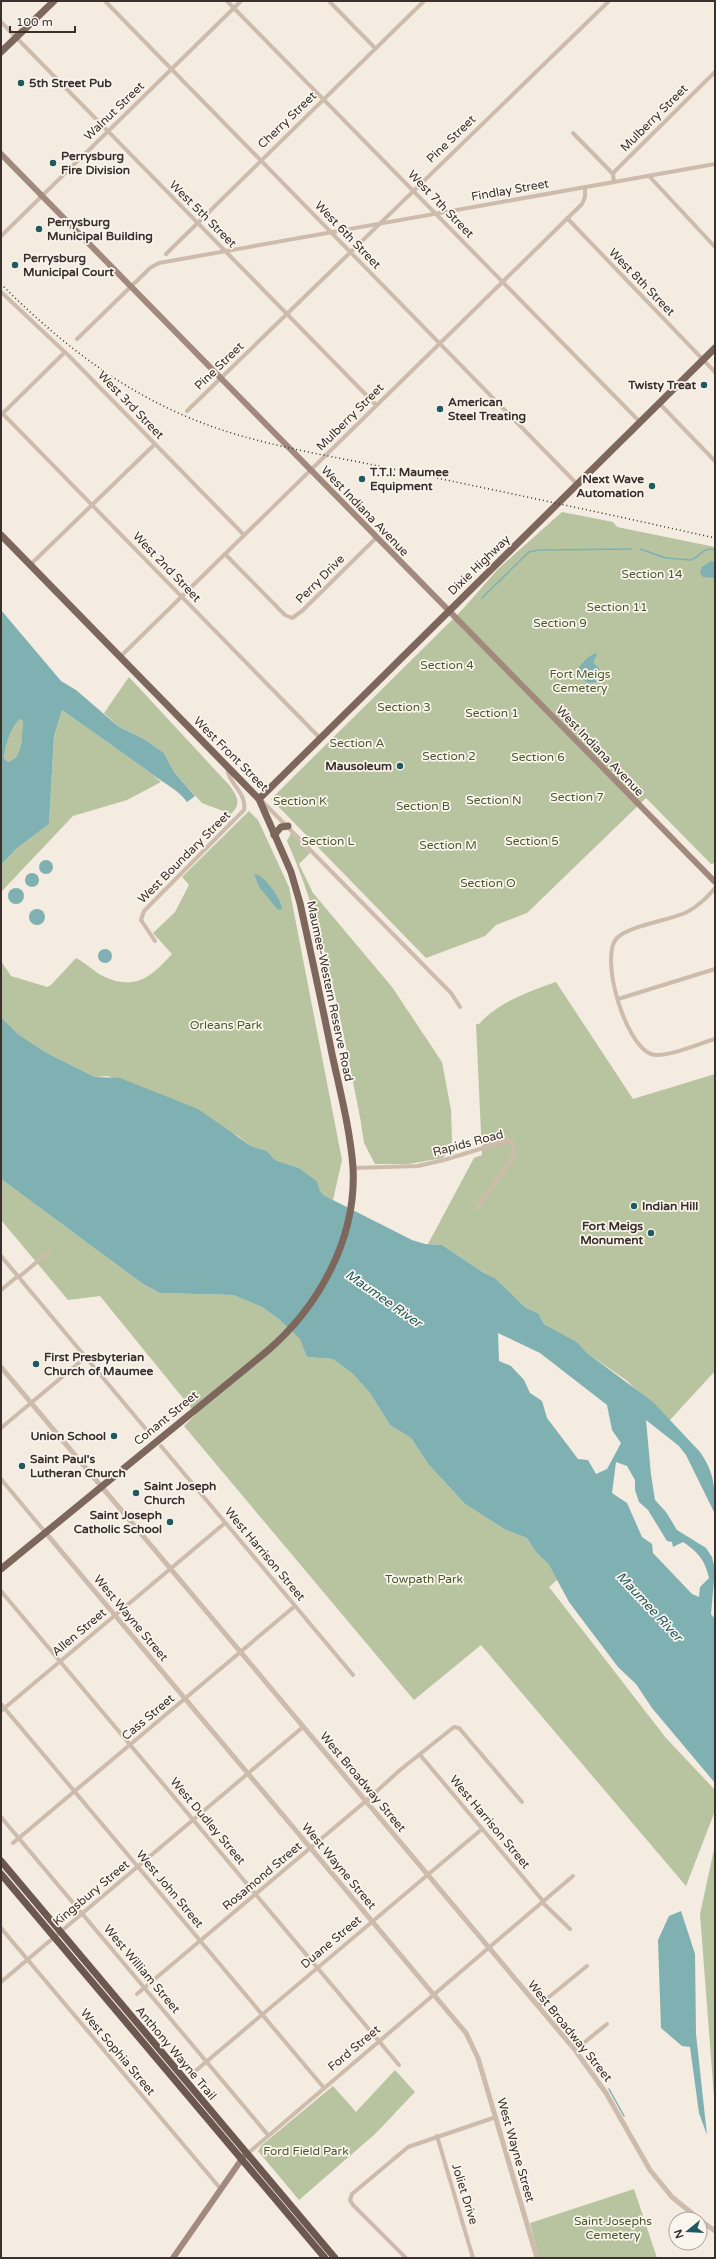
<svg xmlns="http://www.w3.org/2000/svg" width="716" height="2259" viewBox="0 0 716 2259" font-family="'Varela Round',sans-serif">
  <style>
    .green { fill: #b8c4a0 }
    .water { fill: #7fb0b2; fill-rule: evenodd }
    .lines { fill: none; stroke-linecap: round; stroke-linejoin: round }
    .stream { stroke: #7fb0b2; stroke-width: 1.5 }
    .minor { stroke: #cdbbac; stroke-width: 4 }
    .tertiary { stroke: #cdbbac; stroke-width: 5 }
    .secondary { stroke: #a18a7d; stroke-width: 6 }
    .primary { stroke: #7d675c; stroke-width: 7 }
    .trunk { stroke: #6c584f; stroke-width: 7 }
    .rail { stroke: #3b302b; stroke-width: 1.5; stroke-dasharray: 1 3; stroke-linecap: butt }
    .poi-dot { fill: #1f5a5e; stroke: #fbf5ee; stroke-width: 1.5 }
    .labels { text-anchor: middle; stroke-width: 3.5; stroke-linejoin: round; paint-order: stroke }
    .poi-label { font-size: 12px; font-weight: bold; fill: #3b302b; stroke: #fbf5ee; text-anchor: start }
    .street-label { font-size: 12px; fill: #3b302b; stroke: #fbf5ee }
    .park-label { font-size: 12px; fill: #4a5a2e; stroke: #fbf5ee }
    .water-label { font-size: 13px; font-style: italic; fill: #1f5a5e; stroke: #fbf5ee }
  </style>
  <rect width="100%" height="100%" fill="#f4ebe1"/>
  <g class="green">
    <polygon points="562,512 613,522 617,527 715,547 715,863 711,864 646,798 527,913 496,925 485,936 426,958 271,799 462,610 498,569"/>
    <path d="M129,677L230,786C237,797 242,803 231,814L202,803L174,772L164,753L144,739L119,727L104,713Z"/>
    <polygon points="62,710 148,771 161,782 127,800 73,816 1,892 1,865 16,849 49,824 54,738"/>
    <path d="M20,719L23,721C21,734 25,757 8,762L4,758C5,746 11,727 20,719Z"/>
    <path d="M249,811L258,820L289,887L342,1160L333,1200L325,1196L320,1191L317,1181L299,1168L275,1160L267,1151L251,1146L238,1136L108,1076L95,1077L45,1052L18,1034L1,1017V961L11,976L47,987L51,985L76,958C86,963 94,972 105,977C136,991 152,976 172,954L153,933L175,912L189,885L182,877Z"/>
    <path d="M291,833L310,853L299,864L313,893L392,987L442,1062L451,1110L452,1140L451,1148L443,1158L409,1164H375L364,1143L360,1117C341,1024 326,928 287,841Z"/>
    <path d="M556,982L633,1099L715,1074V1371L669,1421L626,1380L587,1353L577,1342L544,1324L538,1313L526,1308L495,1278L484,1273L442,1245L428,1244L474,1158L482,1155L476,1024H479C497,1003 530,991 556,982Z"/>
    <polygon points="1,1179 143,1284 160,1293 233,1295 262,1307 280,1320 301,1339 307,1357 333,1359 353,1374 370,1393 390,1425 411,1438 429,1465 465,1504 506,1530 527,1538 535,1551 549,1565 557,1580 549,1587 666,1738 715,1790 715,1811 686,1886 481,1645 414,1700 184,1426 196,1414 100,1296 68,1300 1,1220"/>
    <polygon points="715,1845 715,2110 700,1914"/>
    <polygon points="395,2070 415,2092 375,2134 299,2200 258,2151 262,2145 333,2086 356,2112"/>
    <polygon points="634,2189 657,2258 539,2258 530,2223"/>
  </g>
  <g class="water">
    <polygon points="711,561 715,562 715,578 703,577 700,573 702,567"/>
    <path d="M1,610L61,681L76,690L119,727L144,739L164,753L174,772L195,796L187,802C177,788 161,782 148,771L62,710L54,737L49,824L16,849L1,865ZM20,719L23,721C21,733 25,757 8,762L4,758C5,746 11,727 20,719Z"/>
    <polygon points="596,653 597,655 593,662 601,671 601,676 596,682 588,683 580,677 579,667 587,658"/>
    <circle cx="46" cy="867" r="7"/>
    <circle cx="32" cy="880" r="7"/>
    <path d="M254,874C264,874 282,900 282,909L278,910L259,887Z"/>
    <circle cx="16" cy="896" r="8"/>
    <circle cx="37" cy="917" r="8"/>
    <circle cx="105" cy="956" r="7"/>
    <path d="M1,1017L18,1034L45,1052L95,1077L120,1078L198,1109L251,1146L267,1151L275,1160L299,1168L317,1181L320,1191L325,1196L412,1240L425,1244L442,1245L484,1273L495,1278L526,1308L538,1313L544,1324L577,1342L587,1353L653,1402L700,1452C715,1473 715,1489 715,1514L686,1455L679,1446L646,1420L651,1475L655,1500L666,1512L677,1530L706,1548L712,1557L715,1569L711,1614L715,1619V1783L652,1708L636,1684L618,1667L569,1602L549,1565L535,1551L527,1538L506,1530L465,1504L429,1465L411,1438L390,1425L370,1393L353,1374L333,1359L307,1357L300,1339L280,1320L262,1307L233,1295L160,1293L143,1284L1,1179ZM498,1333L540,1353L607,1405L612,1430L621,1443L607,1469L596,1474L588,1460L578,1459L547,1418L542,1401L530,1393L524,1380L511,1366L499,1361ZM616,1462L627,1466L635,1480V1490L639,1502L648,1510L667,1541L672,1542L673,1547L683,1542C698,1552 705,1560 709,1578L700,1587L699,1597L692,1594L653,1553L652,1544L642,1537L627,1503L612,1493Z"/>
    <polygon points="681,1911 695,1954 696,2034 707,2135 699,2113 690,2047 682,2046 661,2028 658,1940 669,1916"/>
  </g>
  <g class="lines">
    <g class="stream">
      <path d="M640,549L666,558L691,560C700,557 703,546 715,550"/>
      <polyline points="482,598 529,552 539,550 631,549"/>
      <polyline points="609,2089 624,2116"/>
    </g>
    <g class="minor">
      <polyline points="105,1 577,484"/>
      <polyline points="227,1 640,422"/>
      <polyline points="329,1 375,48"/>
      <polyline points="1,22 376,405"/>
      <polyline points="573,133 613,174"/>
      <polyline points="649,176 715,247"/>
      <polyline points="614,182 613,174 615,171 715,72"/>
      <polyline points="567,218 715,372"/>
      <polyline points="1,236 241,1"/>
      <polyline points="166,254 424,1"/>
      <polyline points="1,292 69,356 244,535"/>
      <polyline points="77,339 150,268 159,263 715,164"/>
      <polyline points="659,403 715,461"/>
      <polyline points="187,411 609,1"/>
      <polyline points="1,412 319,737"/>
      <polyline points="1,415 65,352"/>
      <polyline points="225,554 285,615 292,618 302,611 376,538"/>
      <polyline points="30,565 155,444"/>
      <polyline points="120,657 582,204 585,197 585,187"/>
      <polyline points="261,800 451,993 460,1007"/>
      <path d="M715,888C707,897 699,906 687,912C669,921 630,925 617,938C599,956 625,1045 651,1054C665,1059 700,1043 715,1039"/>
      <path d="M155,941L141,920L144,911L244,810C247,792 228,784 227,767"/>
      <polyline points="618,999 715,969"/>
      <polyline points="353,1168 418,1166 444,1160 509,1140 513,1144 514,1156 477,1208"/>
      <polyline points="1,1256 150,1434"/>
      <polyline points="19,1277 50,1251"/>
      <polyline points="1,1290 18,1276"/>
      <polyline points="1,1428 86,1357"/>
      <polyline points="161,1446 353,1675"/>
      <polyline points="1,1479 45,1532"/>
      <polyline points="1,1591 399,2065"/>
      <polyline points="1,1704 324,2088"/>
      <polyline points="1,1711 225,1523"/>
      <polyline points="421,1756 543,1901"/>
      <polyline points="1,1817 268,2135"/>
      <polyline points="13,1843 295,1606"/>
      <polyline points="542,1902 570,1929"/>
      <polyline points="1,1928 220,2188"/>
      <polyline points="1,1982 303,1727"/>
      <polyline points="137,1994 366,1801 400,1770 454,1727 459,1728 522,1802"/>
      <polyline points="538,2006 587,1966"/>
      <polyline points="575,2050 607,2024"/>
      <polyline points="193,2073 482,1829"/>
      <polyline points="437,2136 473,2258"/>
      <polyline points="247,2154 573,1876"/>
      <polyline points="406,2258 353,2205 350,2200 352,2194 408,2147 496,2117"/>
    </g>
    <g class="tertiary">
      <polyline points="1,1367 575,2050 606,2093 650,2170 672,2197 699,2219"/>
      <polyline points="45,1532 466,2033 478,2058 537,2258"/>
      <polyline points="700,2220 715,2231"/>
    </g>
    <g class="secondary">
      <polyline points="1,154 715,882"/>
      <polyline points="173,2258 244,2156"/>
    </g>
    <g class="primary">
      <polyline points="1,52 54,1"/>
      <path d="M1,535L259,799L291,872L300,903C311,954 322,1004 332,1054C340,1091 350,1129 353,1167C357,1238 319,1307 266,1352L1,1569"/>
      <polyline points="259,799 715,348"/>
      <polyline points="274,835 281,827 288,826"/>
    </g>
    <g class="trunk">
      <polyline points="1,1861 335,2258"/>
      <polyline points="1,1874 325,2258"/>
    </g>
    <path class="rail" d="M1,284C54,337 113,385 183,415C248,444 323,454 393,469C500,491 608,514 715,538"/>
  </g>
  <g class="poi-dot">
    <circle cx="21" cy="83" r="4"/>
    <circle cx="53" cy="163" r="4"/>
    <circle cx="39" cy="229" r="4"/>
    <circle cx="15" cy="265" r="4"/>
    <circle cx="704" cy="385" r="4"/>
    <circle cx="440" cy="409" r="4"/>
    <circle cx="362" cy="479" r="4"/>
    <circle cx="652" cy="486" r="4"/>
    <circle cx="400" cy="766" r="4"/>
    <circle cx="634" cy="1206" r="4"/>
    <circle cx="651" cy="1233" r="4"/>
    <circle cx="36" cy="1364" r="4"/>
    <circle cx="114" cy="1436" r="4"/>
    <circle cx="22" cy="1466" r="4"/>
    <circle cx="136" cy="1493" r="4"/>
    <circle cx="170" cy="1522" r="4"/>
  </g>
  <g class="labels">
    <g class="poi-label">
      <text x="29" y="87">5th Street Pub</text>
      <text x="61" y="160">Perrysburg<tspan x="61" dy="14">Fire Division</tspan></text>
      <text x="47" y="226">Perrysburg<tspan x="47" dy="14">Municipal Building</tspan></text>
      <text x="23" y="262">Perrysburg<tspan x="23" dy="14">Municipal Court</tspan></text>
      <text x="696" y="389" text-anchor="end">Twisty Treat</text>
      <text x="448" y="406">American<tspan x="448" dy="14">Steel Treating</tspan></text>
      <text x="370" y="476">T.T.I. Maumee<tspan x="370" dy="14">Equipment</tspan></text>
      <text x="644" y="483" text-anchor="end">Next Wave<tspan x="644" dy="14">Automation</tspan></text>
      <text x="392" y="770" text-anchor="end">Mausoleum</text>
      <text x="642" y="1210">Indian Hill</text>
      <text x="643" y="1230" text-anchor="end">Fort Meigs<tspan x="643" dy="14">Monument</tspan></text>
      <text x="44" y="1361">First Presbyterian<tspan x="44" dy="14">Church of Maumee</tspan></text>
      <text x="106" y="1440" text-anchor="end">Union School</text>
      <text x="30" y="1463">Saint Paul's<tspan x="30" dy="14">Lutheran Church</tspan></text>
      <text x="144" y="1490">Saint Joseph<tspan x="144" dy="14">Church</tspan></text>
      <text x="162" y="1519" text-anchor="end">Saint Joseph<tspan x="162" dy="14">Catholic School</tspan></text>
    </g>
    <g class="street-label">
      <text transform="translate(114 111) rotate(-44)" y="4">Walnut Street</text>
      <text transform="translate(654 118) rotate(-45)" y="4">Mulberry Street</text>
      <text transform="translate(287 120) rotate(-44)" y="4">Cherry Street</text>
      <text transform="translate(451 139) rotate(-44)" y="4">Pine Street</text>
      <text transform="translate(510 190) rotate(-10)" y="4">Findlay Street</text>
      <text transform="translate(441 204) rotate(46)" y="4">West 7th Street</text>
      <text transform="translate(203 214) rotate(45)" y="4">West 5th Street</text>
      <text transform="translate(348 235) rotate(46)" y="4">West 6th Street</text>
      <text transform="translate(642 282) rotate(46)" y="4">West 8th Street</text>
      <text transform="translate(219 366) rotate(-44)" y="4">Pine Street</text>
      <text transform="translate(131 405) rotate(46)" y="4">West 3rd Street</text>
      <text transform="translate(350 417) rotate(-45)" y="4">Mulberry Street</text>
      <text transform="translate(365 511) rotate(46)" y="4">West Indiana Avenue</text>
      <text transform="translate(479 565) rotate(-44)" y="4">Dixie Highway</text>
      <text transform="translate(167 567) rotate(46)" y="4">West 2nd Street</text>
      <text transform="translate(320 579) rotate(-45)" y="4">Perry Drive</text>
      <text transform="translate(600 751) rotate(46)" y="4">West Indiana Avenue</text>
      <text transform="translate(231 754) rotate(45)" y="4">West Front Street</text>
      <text transform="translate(184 857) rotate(-45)" y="4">West Boundary Street</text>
      <text transform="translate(330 991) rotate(78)" y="4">Maumee-Western Reserve Road</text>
      <text transform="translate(468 1143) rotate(-15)" y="4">Rapids Road</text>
      <text transform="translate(166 1418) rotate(-39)" y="4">Conant Street</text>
      <text transform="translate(265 1554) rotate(50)" y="4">West Harrison Street</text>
      <text transform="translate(131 1618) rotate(50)" y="4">West Wayne Street</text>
      <text transform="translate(79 1632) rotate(-40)" y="4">Allen Street</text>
      <text transform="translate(148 1717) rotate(-40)" y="4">Cass Street</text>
      <text transform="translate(363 1782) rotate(50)" y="4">West Broadway Street</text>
      <text transform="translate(208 1821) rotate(50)" y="4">West Dudley Street</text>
      <text transform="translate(490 1822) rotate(50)" y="4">West Harrison Street</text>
      <text transform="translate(339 1866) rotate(50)" y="4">West Wayne Street</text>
      <text transform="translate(262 1876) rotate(-40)" y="4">Rosamond Street</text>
      <text transform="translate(170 1889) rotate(50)" y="4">West John Street</text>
      <text transform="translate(91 1893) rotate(-40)" y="4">Kingsbury Street</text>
      <text transform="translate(331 1942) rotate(-40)" y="4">Duane Street</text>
      <text transform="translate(142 1969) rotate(50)" y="4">West William Street</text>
      <text transform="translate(570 2031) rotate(51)" y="4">West Broadway Street</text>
      <text transform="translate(354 2048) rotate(-40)" y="4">Ford Street</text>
      <text transform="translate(118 2052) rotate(50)" y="4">West Sophia Street</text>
      <text transform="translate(176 2053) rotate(50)" y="4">Anthony Wayne Trail</text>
      <text transform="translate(516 2150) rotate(74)" y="4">West Wayne Street</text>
      <text transform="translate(465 2194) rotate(73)" y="4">Joliet Drive</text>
    </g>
    <g class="park-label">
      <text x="652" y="578">Section 14</text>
      <text x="617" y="611">Section 11</text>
      <text x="560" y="627">Section 9</text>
      <text x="447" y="669">Section 4</text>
      <text x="580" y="678">Fort Meigs<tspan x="580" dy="14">Cemetery</tspan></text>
      <text x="404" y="711">Section 3</text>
      <text x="492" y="717">Section 1</text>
      <text x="357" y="747">Section A</text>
      <text x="449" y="760">Section 2</text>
      <text x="538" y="761">Section 6</text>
      <text x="577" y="801">Section 7</text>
      <text x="494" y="804">Section N</text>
      <text x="300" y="805">Section K</text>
      <text x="423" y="810">Section B</text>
      <text x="328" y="845">Section L</text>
      <text x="532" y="845">Section 5</text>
      <text x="448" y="849">Section M</text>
      <text x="488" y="887">Section O</text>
      <text x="226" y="1029">Orleans Park</text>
      <text x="424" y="1583">Towpath Park</text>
      <text x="306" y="2155">Ford Field Park</text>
      <text x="613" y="2225">Saint Josephs<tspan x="613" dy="14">Cemetery</tspan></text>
    </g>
    <g class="water-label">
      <text transform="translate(384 1298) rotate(35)" y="5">Maumee River</text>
      <text transform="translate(650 1606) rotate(47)" y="5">Maumee River</text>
    </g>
  </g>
  <rect width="716" height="2259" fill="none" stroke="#3b302b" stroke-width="4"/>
  <g transform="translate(688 2231) rotate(252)"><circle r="19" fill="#fbf5ee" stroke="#aea6a0"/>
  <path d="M0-3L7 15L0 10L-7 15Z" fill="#1f5a5e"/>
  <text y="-6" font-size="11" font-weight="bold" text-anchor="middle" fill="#3b302b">N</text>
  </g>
  <path d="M10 26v6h65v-6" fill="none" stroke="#3b302b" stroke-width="2"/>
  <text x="16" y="26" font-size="12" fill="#3b302b" stroke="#fbf5ee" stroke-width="3" paint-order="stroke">100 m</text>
</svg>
